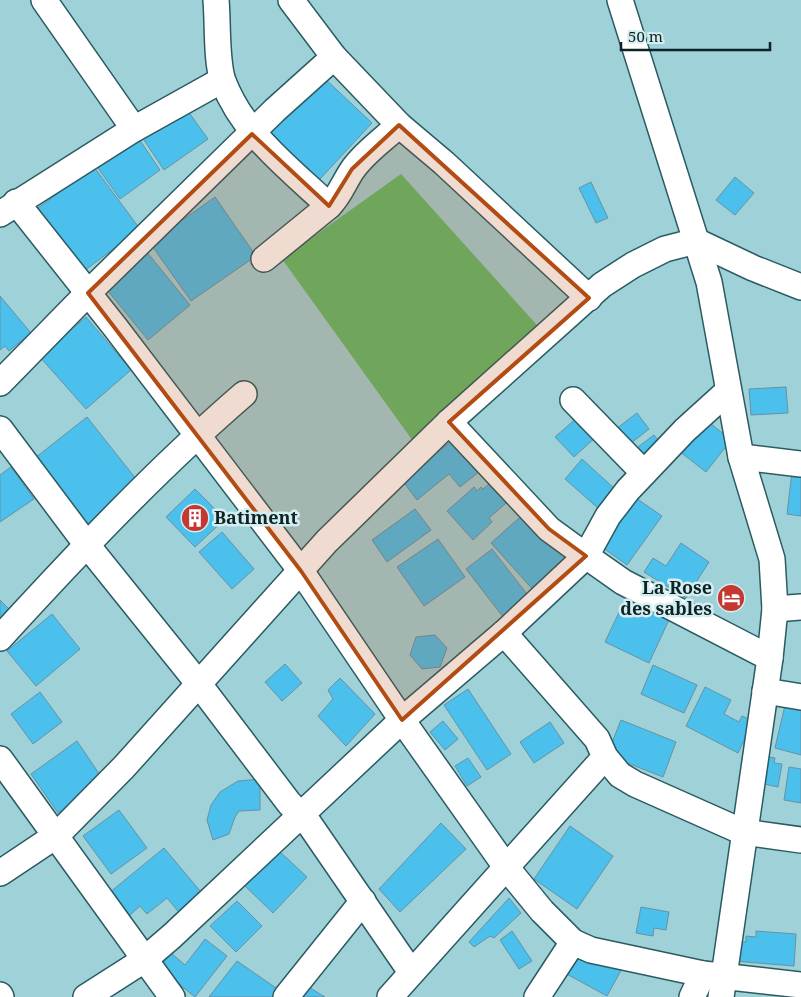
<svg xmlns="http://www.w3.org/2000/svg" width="801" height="997" viewBox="0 0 801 997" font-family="'Noto Serif',serif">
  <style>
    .green { fill: #5fbd6d }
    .building { fill: #4bc0ec; stroke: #6891a4 }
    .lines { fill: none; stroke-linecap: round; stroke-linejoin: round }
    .minor-casing { stroke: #2b5b62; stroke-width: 28 }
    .minor { stroke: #fff; stroke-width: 25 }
    .marked { fill: #b24c12; fill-opacity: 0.2; stroke: #b24c12; stroke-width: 4; stroke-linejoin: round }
    .labels { text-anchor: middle; stroke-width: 5; stroke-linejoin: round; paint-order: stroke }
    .poi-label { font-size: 18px; font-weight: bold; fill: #0e2325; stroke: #d4edf0; text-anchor: start }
  </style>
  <rect width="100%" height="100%" fill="#9fd1d8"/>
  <polygon class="green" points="401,174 545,334 418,448 282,259"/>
  <g class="building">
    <polygon points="322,76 372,123 319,180 269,134"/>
    <polygon points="185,107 208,139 164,170 142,137"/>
    <polygon points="139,139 160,170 120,199 98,168"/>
    <polygon points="94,167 140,229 84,271 38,208"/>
    <polygon points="735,177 754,193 735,215 716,200"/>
    <polygon points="591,182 608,218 596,223 579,188"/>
    <polygon points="215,197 256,256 191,301 150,243"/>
    <polygon points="146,251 190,305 148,340 104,286"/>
    <polygon points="0,296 31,333 9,351 5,346 0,350"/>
    <polygon points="86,317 131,370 86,409 40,357"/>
    <polygon points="786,387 788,413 751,415 749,389"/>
    <polygon points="637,413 649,429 625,448 612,432"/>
    <polygon points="579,416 597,436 574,457 555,437"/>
    <polygon points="87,417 140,484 88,525 35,458"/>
    <polygon points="705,419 731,440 706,472 679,451"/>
    <polygon points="654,435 661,444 638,463 630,453"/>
    <polygon points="454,439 480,471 460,487 449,474 417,500 402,480"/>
    <polygon points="582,459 616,490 599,509 565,479"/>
    <polygon points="11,467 34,499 0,522 0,475"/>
    <polygon points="792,472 801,474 801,516 787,514"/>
    <polygon points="495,479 512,498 489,518 492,522 473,540 447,511 474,487 477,491 481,487 483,489"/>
    <polygon points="195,489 225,519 195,547 166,517"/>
    <polygon points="633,496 662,516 627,565 599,545"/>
    <polygon points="415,509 431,530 387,562 372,540"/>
    <polygon points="528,510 571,559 535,592 491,543"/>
    <polygon points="222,532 254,569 232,589 199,552"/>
    <polygon points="438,539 465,577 424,606 397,567"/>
    <polygon points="681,543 709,562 686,598 644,572 653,558 666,566"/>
    <polygon points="492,549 530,598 504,618 466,569"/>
    <polygon points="630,589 674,609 649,663 605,642"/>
    <polygon points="0,600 11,611 0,625"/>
    <polygon points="52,614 80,649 36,686 7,651"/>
    <polygon points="435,635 447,648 440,667 422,669 410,655 416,637"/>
    <polygon points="285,664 302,683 282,701 265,682"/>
    <polygon points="653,665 697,685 684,713 641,694"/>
    <polygon points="340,678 375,714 346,746 318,716 333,699 328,690"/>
    <polygon points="705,687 731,700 724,714 739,722 742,716 753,721 738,753 686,726"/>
    <polygon points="468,689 511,754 487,770 444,705"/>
    <polygon points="40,692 62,722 33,744 11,714"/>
    <polygon points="786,701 801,705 801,755 775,748"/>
    <polygon points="621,720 676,742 663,777 607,755"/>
    <polygon points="443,721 458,739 445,750 430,732"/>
    <polygon points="550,722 564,743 534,763 520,742"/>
    <polygon points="77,741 104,781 58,813 31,774"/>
    <polygon points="761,755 775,758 774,763 782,764 778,787 755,782"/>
    <polygon points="468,758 481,777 467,786 455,766"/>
    <polygon points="789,767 801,769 801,803 784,800"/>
    <polygon points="260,779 260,810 239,811 235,817 229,834 213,840 207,820 211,805 220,792 238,781"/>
    <polygon points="119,810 147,848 111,874 83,836"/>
    <polygon points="441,823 466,849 400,912 379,889"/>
    <polygon points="570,826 613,856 577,909 534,879"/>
    <polygon points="164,848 206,898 183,917 167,898 147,914 140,906 128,917 109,893"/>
    <polygon points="279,851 307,877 273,913 245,886"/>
    <polygon points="509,898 521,913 494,938 490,936 474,947 469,942"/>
    <polygon points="237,901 262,926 236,952 210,926"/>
    <polygon points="641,907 669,912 666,930 654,928 653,936 636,933"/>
    <polygon points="512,931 532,961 519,969 500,940"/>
    <polygon points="756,931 796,934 794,966 733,961 735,941 746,942 746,936 756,937"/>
    <polygon points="205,939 227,956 195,997 159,968 171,953 185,965"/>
    <polygon points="573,951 624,965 607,996 561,971"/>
    <polygon points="237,961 279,990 274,997 209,997"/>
    <polygon points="304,984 325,997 296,997"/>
  </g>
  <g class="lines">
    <defs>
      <g id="minor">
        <polyline points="44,0 134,129"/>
        <path d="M216,0C218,21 216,62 223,81C243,134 289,168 329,206"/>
        <polyline points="291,0 334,57 399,125 444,163 589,298"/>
        <polyline points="620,0 709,282 741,457 772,559 775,609 770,658 721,997"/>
        <polyline points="16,202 115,327 301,571 402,720 506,867 542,911 573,942 591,950 703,974 801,985"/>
        <polyline points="0,214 134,129 222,80"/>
        <path d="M264,259L329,206C340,195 344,182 353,169C365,152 384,139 399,125"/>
        <polyline points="0,383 88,293 275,110 334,57"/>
        <polyline points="573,400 644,473"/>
        <polyline points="449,422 549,529 586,556 623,582 770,658"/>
        <polyline points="0,429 87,545 198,683 289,803 310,825 411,972"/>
        <polyline points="741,457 801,464"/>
        <polyline points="775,609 801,607"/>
        <polyline points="504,633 597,739 605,757 620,775 635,784 743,832 801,840"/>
        <path d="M0,638C78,553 157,469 244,394"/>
        <polyline points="765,691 801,697"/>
        <polyline points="0,759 172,997"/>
        <polyline points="0,873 57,835 124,767 327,541 449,422 602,285 633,265 665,249 696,241 753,268 801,287"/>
        <polyline points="0,995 1,997"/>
        <polyline points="86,997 144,960 172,936 402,720 504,633 586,556 608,516 628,490 685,430 727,392"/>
        <polyline points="286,997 363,901"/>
        <polyline points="390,997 605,757"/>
        <polyline points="537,997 573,942"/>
        <polyline points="692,997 703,974"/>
      </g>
    </defs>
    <use href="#minor" class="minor-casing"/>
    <use href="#minor" class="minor"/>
  </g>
  <path class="marked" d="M399,125L589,298L449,422L549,529L586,556L402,720L301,571L88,293L252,134L329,206L352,169Z"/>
  <defs>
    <symbol id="building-disc" viewBox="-11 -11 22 22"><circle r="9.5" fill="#c53731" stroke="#d4edf0"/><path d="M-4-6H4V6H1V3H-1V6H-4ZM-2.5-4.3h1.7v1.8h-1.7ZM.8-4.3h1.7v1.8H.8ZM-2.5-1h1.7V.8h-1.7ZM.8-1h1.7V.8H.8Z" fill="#fff"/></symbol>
    <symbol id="hotel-disc" viewBox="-11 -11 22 22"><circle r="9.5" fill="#c53731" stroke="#d4edf0"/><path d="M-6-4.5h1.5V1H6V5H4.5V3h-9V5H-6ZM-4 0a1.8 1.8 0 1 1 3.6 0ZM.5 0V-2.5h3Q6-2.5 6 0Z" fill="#fff"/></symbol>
  </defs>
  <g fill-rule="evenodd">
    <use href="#building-disc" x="179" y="502" width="32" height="32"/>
    <use href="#hotel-disc" x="715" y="582" width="32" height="32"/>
  </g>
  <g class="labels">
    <g class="poi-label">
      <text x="214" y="524">Batiment</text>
      <text x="712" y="594" text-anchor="end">La Rose<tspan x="712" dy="21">des sables</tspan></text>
    </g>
  </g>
  <path d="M621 42v8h149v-8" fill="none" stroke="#0e2325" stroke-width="2.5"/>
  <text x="628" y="42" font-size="15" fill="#0e2325" stroke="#d4edf0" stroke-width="4" paint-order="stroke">50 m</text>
</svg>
